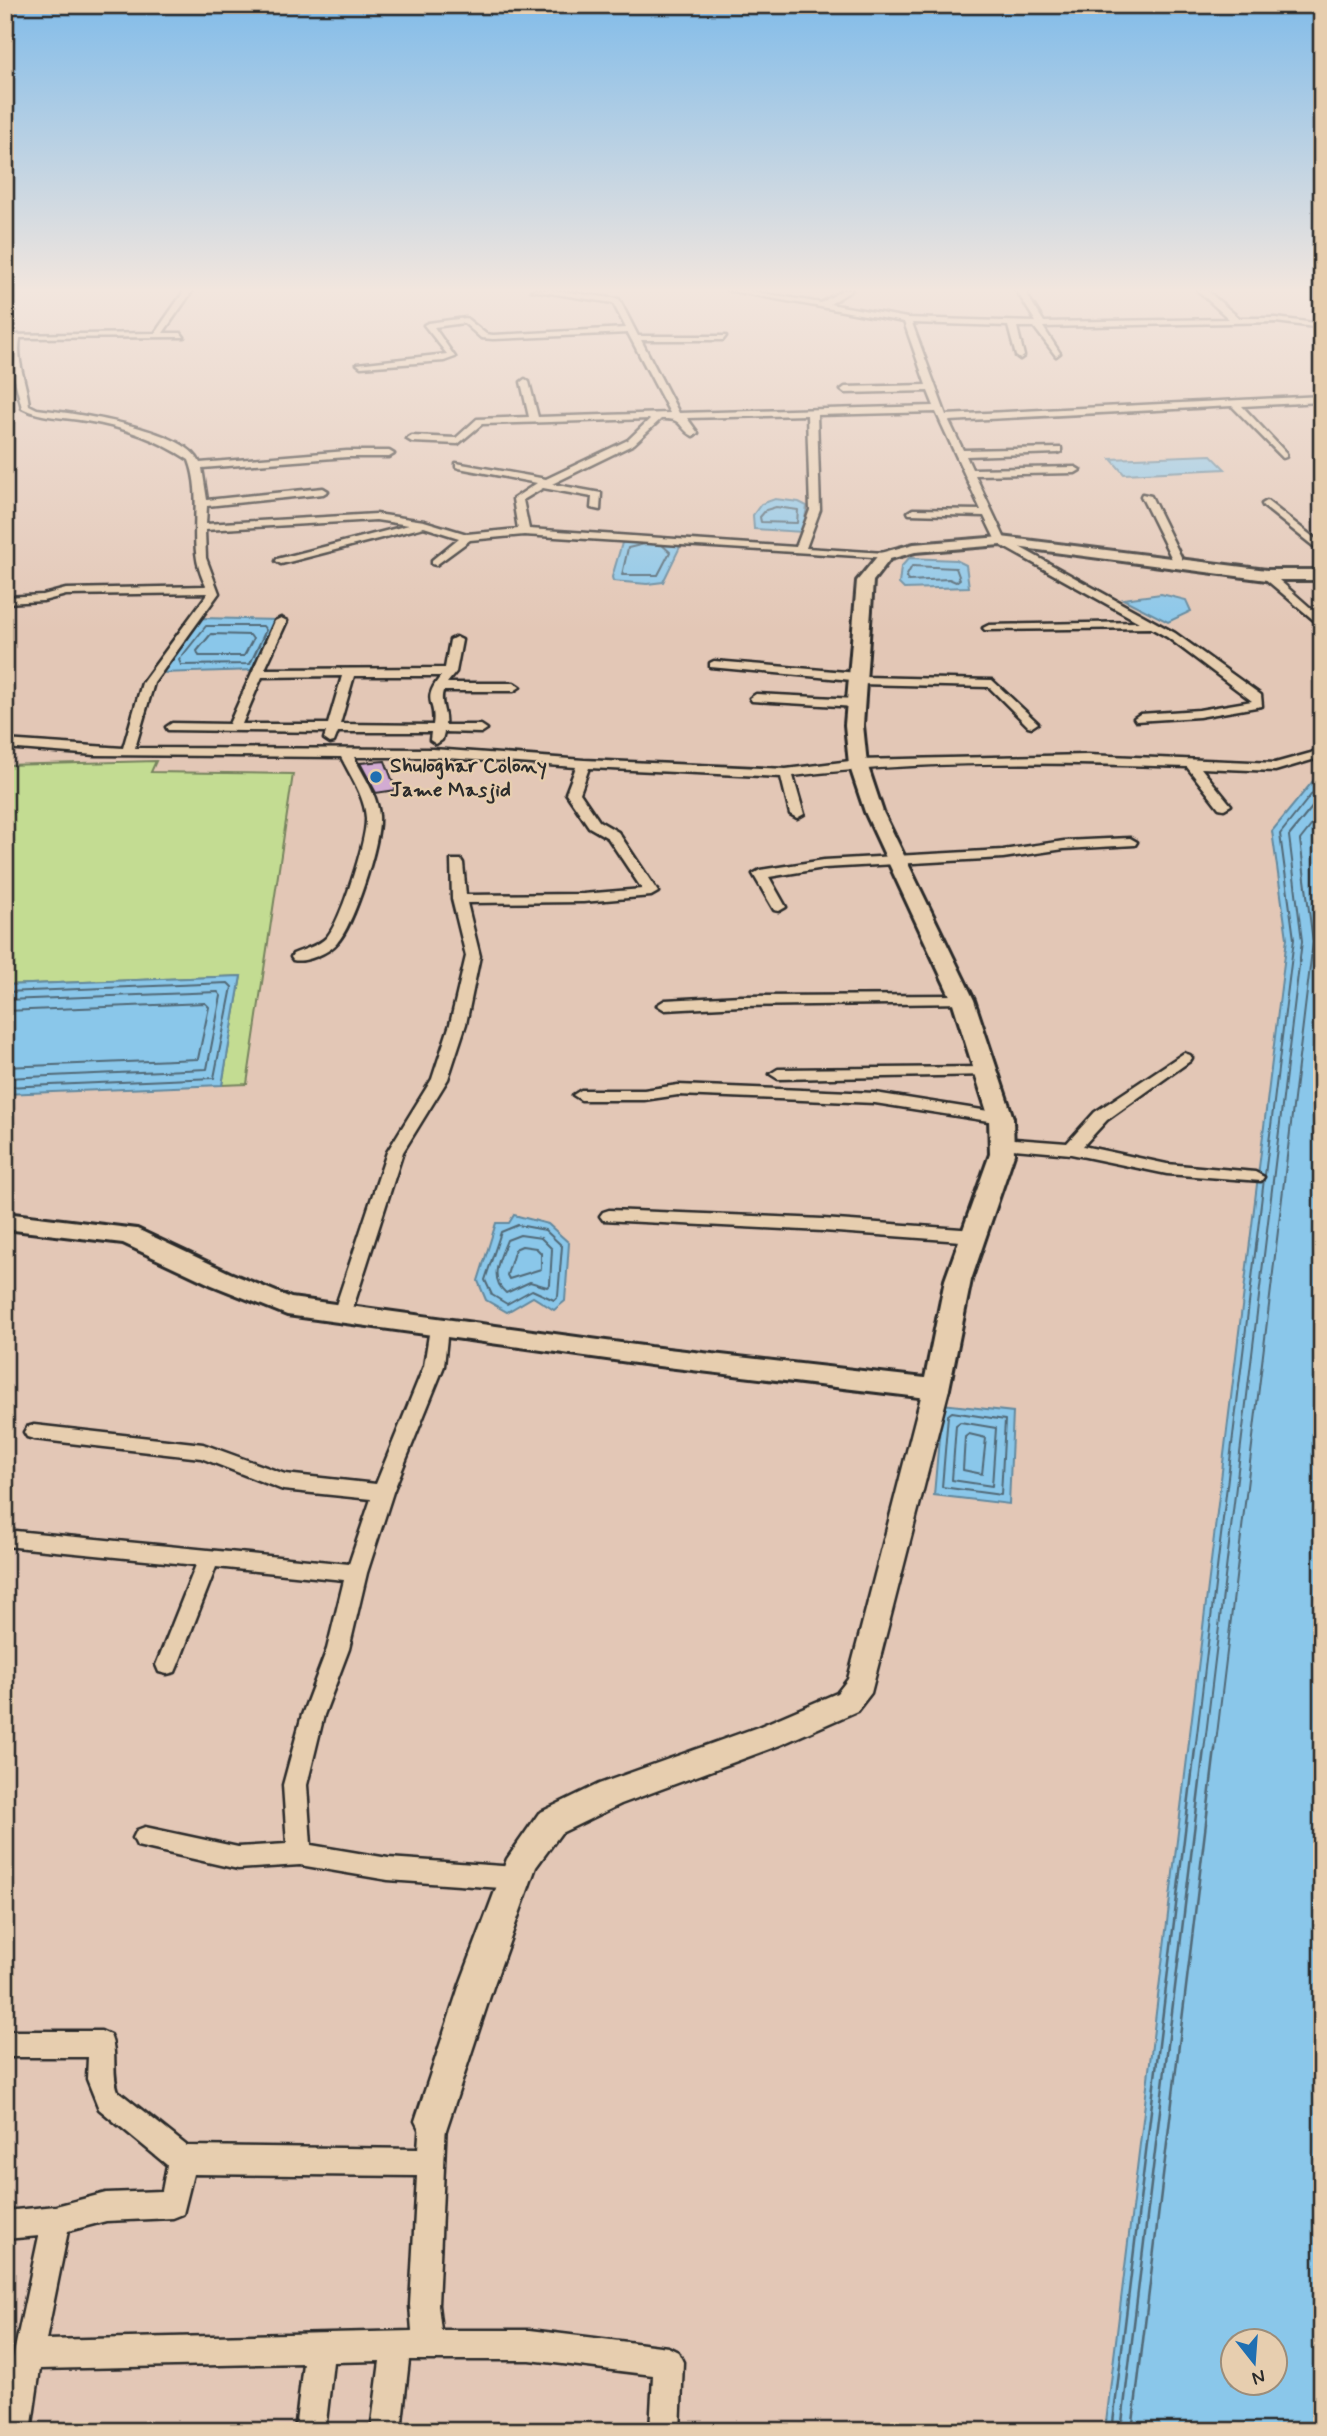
<svg xmlns="http://www.w3.org/2000/svg" width="1327" height="2436" viewBox="0 0 1327 2436" font-family="Mynerve,sans-serif">
  <style>
    .green { fill: #c3dc92; stroke: #77845e; stroke-width: 2 }
    .water { fill: #8ac7ea; stroke: #64899e; stroke-width: 2; fill-rule: evenodd }
    .lines { fill: none; stroke-linecap: round; stroke-linejoin: round }
    .shore-far1 { stroke: #516977; stroke-width: 2 }
    .shore { stroke: #516977; stroke-width: 2.5 }
    .building { fill: #d2abd2; stroke: #2b2b2b; stroke-width: 2 }
    .minor-casing { stroke: #2b2b2b; stroke-width: 5 }
    .tertiary-casing { stroke: #2b2b2b; stroke-width: 5 }
    .secondary-casing { stroke: #2b2b2b; stroke-width: 6 }
    .minor { fill: #e7ceaf; fill-rule: evenodd }
    .tertiary { fill: #e7ceaf; fill-rule: evenodd }
    .secondary { fill: #e7ceaf; fill-rule: evenodd }
    .poi-dot { fill: #1f6fb2; stroke: #e7ceaf; stroke-width: 2.5 }
    .labels { text-anchor: middle; stroke-width: 5; stroke-linejoin: round; paint-order: stroke }
    .far-poi-label { font-size: 21px; font-weight: bold; fill: #2b2b2b; stroke: #e7ceaf; text-anchor: start }
  </style>
  <rect width="100%" height="100%" fill="#e3c7b6"/>
  <filter id="ink" filterUnits="userSpaceOnUse"><feTurbulence type="fractalNoise" baseFrequency=".0143" numOctaves="2"/><feDisplacementMap in="SourceGraphic" scale="14" xChannelSelector="R" yChannelSelector="G"/><feConvolveMatrix kernelMatrix="1 2 1 2 8 2 1 2 1" color-interpolation-filters="sRGB"/></filter>
  <g filter="url(#ink)">
    <polygon class="green" points="156,761 151,772 293,774 247,1084 222,1085 241,976 5,985 5,765"/>
    <g class="water">
      <polygon points="1211,455 1225,469 1124,474 1111,459"/>
      <polygon points="775,499 799,502 807,506 803,532 754,529 753,515 761,504"/>
      <polygon points="637,537 663,538 680,547 663,582 647,584 613,581 612,577 622,543"/>
      <polygon points="909,558 956,560 966,565 969,587 904,589 899,584 901,567"/>
      <polygon points="1161,594 1186,600 1191,611 1168,622 1123,599"/>
      <polygon points="202,618 279,620 256,670 161,673"/>
      <path d="M1322,770V2431H1105L1287,938L1272,831ZM1232,2342H1274V2384H1232Z"/>
      <polygon points="241,976 222,1085 5,1094 5,985"/>
      <polygon points="514,1215 548,1224 569,1243 565,1301 554,1310 533,1297 507,1312 486,1300 478,1281 496,1223 509,1223"/>
      <polygon points="942,1404 1013,1412 1009,1504 934,1495"/>
    </g>
    <g class="lines">
      <g class="shore-far1">
        <polygon points="776,507 798,510 797,523 761,522 760,517 766,510"/>
        <polyline points="645,544 628,548 622,575 658,575 670,552 662,545"/>
        <polygon points="912,566 956,568 960,579 956,582 949,579 908,581 906,577"/>
        <polygon points="206,626 263,626 266,630 250,664 181,665 179,660"/>
        <polygon points="211,634 250,635 253,639 244,656 199,656 197,651"/>
        <polyline points="5,992 228,983 232,987 214,1078 5,1087"/>
        <polyline points="5,1000 218,992 221,996 207,1069 5,1078"/>
        <polyline points="5,1011 205,1003 209,1007 198,1059 5,1067"/>
        <polyline points="1265,1175 1294,939 1280,834 1322,781"/>
        <polygon points="518,1225 545,1230 562,1246 558,1296 554,1300 532,1290 507,1304 492,1295 485,1280 501,1232"/>
        <path d="M520,1235L541,1238L552,1249L550,1284L547,1287L530,1282L506,1293C488,1278 500,1258 507,1240Z"/>
        <polygon points="522,1246 536,1248 541,1253 541,1269 509,1279 507,1275 515,1249"/>
        <polygon points="952,1412 1005,1420 1001,1495 942,1487 948,1415"/>
        <polygon points="960,1422 996,1428 992,1486 952,1480 956,1425"/>
        <polygon points="969,1434 986,1438 982,1474 963,1470 965,1437"/>
        <polyline points="1195,1751 1264,1179"/>
        <polyline points="1204,1751 1302,941 1289,836 1322,795"/>
        <polyline points="1215,1751 1313,942 1300,840 1322,812"/>
      </g>
      <g class="shore">
        <polyline points="1112,2431 1195,1749"/>
        <polyline points="1121,2431 1204,1749"/>
        <polyline points="1132,2431 1215,1749"/>
      </g>
    </g>
    <polygon class="building" points="385,761 396,790 376,793 360,763"/>
    <g class="lines">
      <defs>
        <g id="minor">
          <polygon points="13,290 21,290 5,306 5,299"/>
          <path d="M185,290H193L163,333H181L184,337L20,338C16,362 26,381 29,405L37,409C72,413 186,428 200,463L347,451H389L394,454L389,457H347L202,468L207,500L323,488L328,491L323,494L207,506L206,524L376,514L424,521L467,534L518,529L513,499L537,483L459,468L456,467V463L546,479L628,440L650,419L482,424L458,444L412,442L407,439L412,436L456,438L477,419L529,417L521,382L525,379L529,382L538,417L670,413L628,333L493,339L481,338L464,323L434,327L455,357L444,361L361,367L357,364L447,354L424,325L428,323L466,318L486,334L493,335L626,328L613,303L531,290H551L619,299L638,336H726L723,340H641L679,413L934,406L928,391L845,393L841,390L845,387L926,385L904,322L727,290H744L821,303L843,290H852L830,304L907,318L1036,322L1016,290H1024L1044,322L1229,319L1197,290H1206L1239,318H1276L1322,324V328L1276,322L1043,327L1060,353L1056,356L1034,327H1017L1024,356L1020,359L1016,356L1008,326L912,323L946,415L1322,396V402L1242,406L1286,453V457L1283,458L1232,406L949,421L963,450L1061,448V452L1058,453L966,456L972,469L1075,467L1080,470L1075,473L975,475L1005,539L1175,633L1261,695L1262,706L1199,717L1136,721L1134,718L1140,714L1199,710L1252,701L1167,637L1151,628L985,630L983,628L989,625L1139,622L997,543L984,516L909,514L908,512L913,509L981,510L936,412L817,415L820,510L806,548L885,553L889,554V558L524,535L470,540L436,565L432,564V560L459,538L424,527L281,564L276,561L277,559L409,525L376,520L205,530L206,558L219,593L154,683L135,748L433,749L584,760L786,769L858,760L1087,755L1275,763L1311,753L1322,746V757L1275,771L1201,768L1231,805L1224,809L1219,808L1187,767C1057,762 923,760 793,776L804,814L797,818L790,814L781,777L589,768L580,793L599,821L618,832L658,892L651,896L583,902L467,903L480,956L466,1024L448,1079L403,1152L351,1314L349,1319H335L333,1314L387,1152L432,1079L450,1024L466,956L452,899L451,860H461L463,863L466,895L583,894L642,889L608,838L589,827L566,793L576,767L433,757H354C363,775 378,796 379,816C381,841 354,925 337,943C329,953 305,963 293,960L291,957L293,954C304,949 319,946 327,937C341,921 367,839 366,818C365,797 350,775 341,757L95,755L5,748V740L123,748L142,683L208,593L66,595L43,601L5,603V597L43,595L66,589L206,586C184,545 205,502 189,460C157,439 124,427 86,421C65,417 41,418 22,408L9,356L11,340H5V335L155,333ZM807,415L810,510L796,547L529,529L523,500L543,488L592,497L591,508L600,510L601,493L552,484L634,444L661,419C684,418 677,427 693,436L698,433L687,418Z"/>
          <polygon points="1142,494 1151,496 1184,563 1183,565 1174,563 1141,496"/>
          <polygon points="1267,501 1322,544 1322,553 1263,506 1262,504"/>
          <polygon points="1263,573 1271,573 1322,618 1322,627 1263,577"/>
          <path d="M281,618L287,621L265,669L445,668L450,640L456,637L462,640L456,672L447,683H514L520,687L514,691H443C439,704 447,712 445,725H481L487,729L481,733L444,732L442,740L436,744L430,740L431,732H338L334,742L330,743L324,739L326,732L168,730L166,727L172,723L229,724L275,621ZM342,676L328,724H242L262,677ZM354,676H441C420,702 437,701 433,725L340,724Z"/>
          <polygon points="714,661 858,673 864,677 992,680 1038,723 1032,727 1028,726 989,687 858,684 852,680 710,667 710,663"/>
          <polygon points="756,694 856,699 862,703 856,707 752,701 750,698"/>
          <polygon points="1130,838 1137,842 1135,845 1064,849 1003,858 824,868 769,877 786,907 779,911 774,910 753,874 760,870 824,860 1003,850 1064,841"/>
          <polygon points="963,995 971,1000 968,1003 741,1006 665,1010 657,1005 665,1000 741,996"/>
          <polygon points="1184,1053 1190,1055 1192,1058 1190,1061 1107,1120 1083,1146 1167,1164 1255,1172 1264,1177 1261,1181 1167,1174 1071,1154 1001,1148 993,1143 1001,1138 1067,1143 1095,1112"/>
          <polygon points="984,1067 992,1072 990,1075 778,1079 770,1074 778,1069"/>
          <polygon points="678,1085 875,1093 1001,1113 1009,1118 1001,1123 875,1103 678,1095 644,1100 581,1100 573,1095 581,1090 644,1090"/>
          <polygon points="609,1210 823,1219 975,1230 984,1236 975,1242 823,1231 603,1220 600,1216 603,1212"/>
          <polygon points="439,1321 446,1323 448,1328 444,1366 393,1492 367,1573 349,1649 324,1715 307,1785 311,1845 388,1858 516,1867 525,1870 528,1878 525,1886 516,1889 388,1880 300,1865 238,1869 137,1846 133,1838 137,1830 145,1827 238,1847 287,1844 283,1785 302,1715 327,1649 344,1580 216,1567 178,1665 175,1672 167,1674 159,1672 156,1665 196,1565 5,1546 5,1530 349,1564 371,1499 283,1490 201,1458 34,1439 27,1437 24,1432 27,1427 34,1425 203,1444 285,1474 376,1484 424,1366 430,1328 432,1323"/>
          <path d="M5,2031H101L110,2035C118,2053 111,2072 118,2091L187,2146L418,2149L420,2121L423,2111L433,2108L443,2111L446,2121L438,2305L441,2330H530L668,2347L678,2352L683,2362L680,2431H650L653,2375L530,2360H409L401,2431H371L380,2361L333,2362L325,2431H295L303,2363L40,2369L31,2431H5V2396L39,2236L5,2239V2211L56,2206L106,2193L162,2191L167,2165L99,2109L87,2079L88,2057H5ZM193,2174L417,2176L410,2305L412,2331L46,2340L68,2231L106,2221L173,2218L183,2214Z"/>
        </g>
        <polygon id="tertiary" points="936,1380 945,1383 949,1389 871,1693 857,1711 780,1745 621,1804 561,1833 536,1867 493,1987 445,2133 433,2139 421,2133 415,2121 459,1987 507,1859 539,1813 599,1784 758,1727 837,1693 848,1679 923,1389 927,1383"/>
        <polygon id="secondary" points="1001,537 1267,570 1322,570 1322,580 1267,580 1001,545 915,552 890,559 873,581 863,725 867,764 883,812 974,1000 1013,1118 1014,1154 971,1280 949,1389 946,1396 936,1399 650,1365 287,1315 212,1285 123,1243 5,1229 5,1213 137,1229 230,1273 291,1298 650,1347 925,1378 945,1280 990,1154 989,1118 952,1000 865,812 849,764 845,725 857,581 880,553 914,544"/>
      </defs>
      <use href="#minor" class="minor-casing"/>
      <use href="#tertiary" class="tertiary-casing"/>
      <use href="#secondary" class="secondary-casing"/>
      <use href="#minor" class="minor"/>
      <use href="#tertiary" class="tertiary"/>
      <use href="#secondary" class="secondary"/>
    </g>
  </g>
  <linearGradient id="sky" x2="0" y2="1"><stop stop-color="#82bce9"/><stop offset="0.46" stop-color="#f2e6de"/><stop offset="1" stop-color="#f2e6de" stop-opacity="0"/></linearGradient>
  <rect width="1327" height="631" fill="url(#sky)"/>
  <circle class="poi-dot" cx="376" cy="777" r="7"/>
  <g class="labels">
    <g class="far-poi-label">
      <text x="390" y="772">Shuloghar Colony<tspan x="390" dy="24">Jame Masjid</tspan></text>
    </g>
  </g>
  <rect width="1327" height="2436" fill="none" stroke="#e7ceaf" stroke-width="28"/>
  <rect x="14" y="14" width="1299" height="2408" fill="none" stroke="#2b2b2b" stroke-width="2.5" filter="url(#ink)"/>
  <g transform="translate(1254 2362) rotate(163)"><circle r="33" fill="#e7ceaf" stroke="#9c8d7a" stroke-width="2"/>
  <path d="M0-5L12 26L0 18L-12 26Z" fill="#1f6fb2"/>
  <text y="-10" font-size="19" font-weight="bold" text-anchor="middle" fill="#2b2b2b">N</text>
  </g>
</svg>
